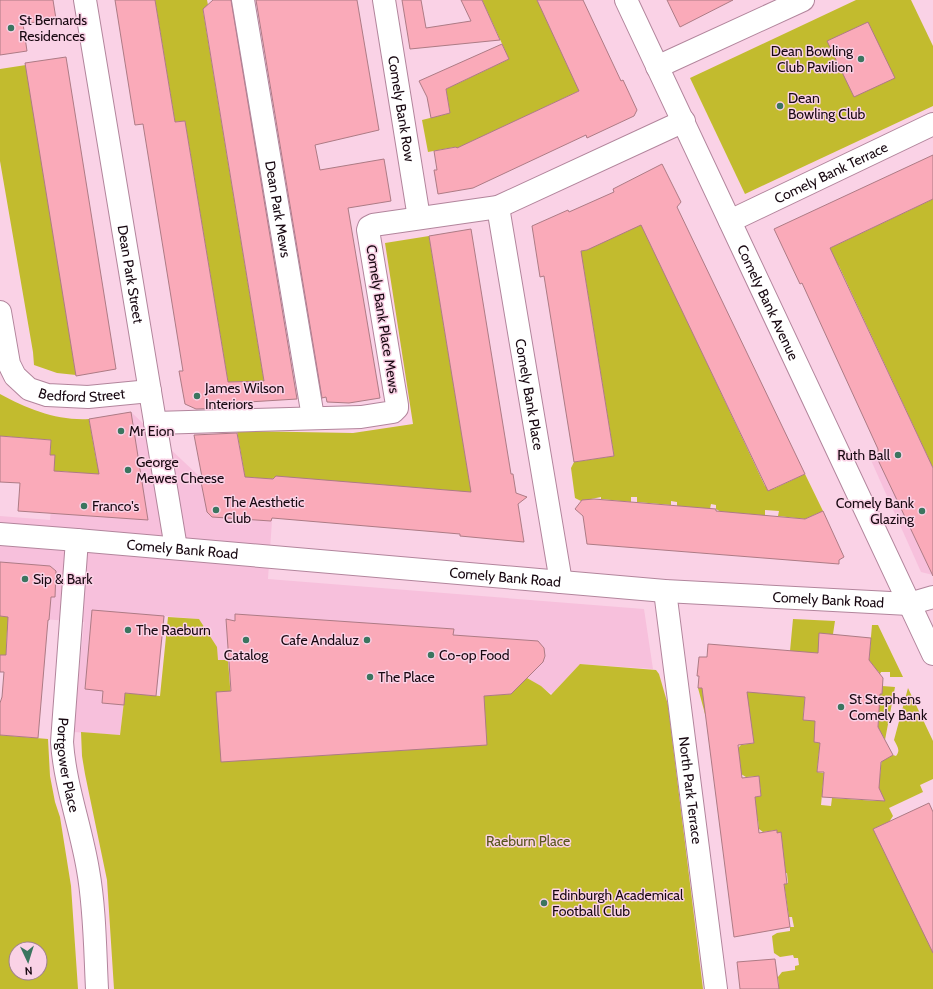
<svg xmlns="http://www.w3.org/2000/svg" width="933" height="989" viewBox="0 0 933 989" font-family="Cabin,sans-serif">
  <style>
    .built { fill: #f7c0dc }
    .green { fill: #c2bb2e; fill-rule: evenodd }
    .building { fill: #faaab9; stroke: #ad7b85 }
    .lines { fill: none; stroke-linecap: round; stroke-linejoin: round }
    .street-casing { stroke: #b2859c; stroke-width: 24 }
    .secondary-casing { stroke: #b2859c; stroke-width: 24 }
    .street { stroke: #fff; stroke-width: 22 }
    .secondary { stroke: #fff; stroke-width: 22 }
    .poi-dot { fill: #3b755f; stroke: #fad2e6; stroke-width: 1.5 }
    .labels { text-anchor: middle; stroke-width: 3; stroke-linejoin: round; paint-order: stroke }
    .poi-label { font-size: 14px; fill: #180811; stroke: #fad2e6; text-anchor: start }
    .street-label { font-size: 14px; fill: #180811; stroke: #fad2e6 }
    .park-label { font-size: 14px; fill: #58551d; stroke: #fad2e6 }
  </style>
  <rect width="100%" height="100%" fill="#fad2e6"/>
  <g class="built">
    <polygon points="131,412 200,477 243,471 275,477 268,579 644,609 653,669 581,664 552,694 527,678 511,694 232,713 218,660 199,619 165,616 156,696 125,693 120,735 73,732 84,622 0,616 0,516 50,520 54,474 59,471 101,475 96,460 89,419"/>
    <polygon points="917,435 933,575 921,572 870,458"/>
  </g>
  <g class="green">
    <polygon points="155,0 207,0 208,5 203,10 264,381 228,382 185,121 175,122"/>
    <polygon points="482,0 537,0 583,89 456,149 455,147 428,152 422,120 450,113 446,89 509,59"/>
    <polygon points="856,0 911,0 933,46 933,106 745,194 690,78"/>
    <polygon points="26,65 76,375 57,373 34,365 33,352 0,161 0,69"/>
    <polygon points="933,199 933,468 839,266 825,252 830,248"/>
    <polygon points="640,221 765,486 773,489 805,474 823,511 805,519 778,516 779,511 765,510 765,516 721,512 716,509 716,505 711,504 710,509 677,506 677,502 671,501 671,505 637,502 637,497 631,497 631,502 601,499 601,497 581,501 575,498 571,468 574,462 614,456 584,270 573,253 587,250"/>
    <polygon points="429,236 469,478 476,496 275,477 272,479 245,477 237,431 353,433 413,424 385,243"/>
    <path d="M0,394C27,409 58,421 89,419L96,459L101,475L59,471L54,474L50,455L51,440L0,436Z"/>
    <polygon points="0,616 14,617 7,631 6,655 0,655"/>
    <polygon points="168,617 199,619 217,647 218,660 228,660 232,713 511,694 527,678 541,686 551,695 580,664 656,670 659,674 668,705 703,989 114,989 107,880 85,774 82,756 81,732 120,735 125,693 160,696"/>
    <path d="M793,619L835,621L833,634L822,647L806,683L803,719L815,721V742L820,743L817,772L824,773L821,805L831,806L832,798L877,801L882,757L888,758L893,755L896,756C901,750 897,746 894,740L908,688L933,741V779L920,785L923,792L889,808L893,816L889,822L933,953V989H775L779,988L778,977L782,972L795,970V966L799,965L798,958H794L793,955L780,957L774,953L772,936L777,933L790,931V927H794L792,917H789L784,884L788,883L787,873L782,874L779,843L782,842L781,833H777V830L763,832L759,829L758,820L749,798L761,796L759,776L746,777L741,774L738,748L741,745L754,743L733,710L705,714L698,688L790,651Z"/>
    <polygon points="872,625 878,625 903,677 890,677 890,672 881,672 880,674 878,671 868,671"/>
    <polygon points="882,686 895,687 885,740 878,727 880,694 882,694"/>
    <path d="M0,735L48,739L50,776L55,802L60,817L71,886L78,989H0ZM16,949H40V973H16Z"/>
  </g>
  <g class="building">
    <polygon points="0,0 53,0 56,19 23,24 27,51 0,55"/>
    <polygon points="115,0 155,0 175,122 185,121 228,382 264,381 203,9 213,0 231,0 297,399 232,403 233,408 196,409 185,404 179,371 183,371 143,124 135,125"/>
    <polygon points="256,0 357,0 379,130 315,145 320,170 384,159 391,201 348,208 380,398 349,403 327,402 326,397 322,398"/>
    <polygon points="402,0 421,0 426,28 471,21 461,0 482,0 500,40 410,49"/>
    <polygon points="537,0 583,0 621,81 623,80 637,110 634,116 587,138 586,135 473,188 438,194 434,170 437,170 434,151 456,147 457,148 579,91"/>
    <polygon points="667,0 733,0 680,27"/>
    <polygon points="868,22 895,78 854,97 827,41"/>
    <polygon points="502,44 509,59 446,89 450,113 431,118 427,97 419,81"/>
    <polygon points="66,57 116,369 76,376 25,63"/>
    <polygon points="933,155 933,199 830,248 933,468 933,576 878,460 878,449 802,283 800,284 774,229"/>
    <polygon points="662,164 681,202 677,207 805,474 768,491 641,225 587,250 581,251 614,456 574,462 544,276 540,277 532,226 568,210 569,212 614,192 613,189"/>
    <polygon points="471,229 511,474 513,474 516,493 527,497 518,504 524,542 460,536 460,534 437,532 272,518 271,521 256,520 212,517 207,512 200,477 202,477 194,435 237,433 245,477 273,479 276,476 471,492 429,236"/>
    <polygon points="131,412 148,520 18,511 20,483 0,482 0,436 51,440 50,455 55,455 54,471 99,474 89,419"/>
    <polygon points="594,499 716,509 716,511 805,519 823,511 844,557 839,560 839,564 587,544 583,516 575,509 582,500"/>
    <polygon points="0,562 50,566 56,571 55,597 51,597 49,620 48,620 38,738 0,735 0,703 2,697 4,672 0,672 0,655 6,655 8,617 0,616"/>
    <polygon points="92,610 164,616 156,696 125,693 124,705 102,703 103,691 85,689"/>
    <polygon points="235,614 454,629 453,635 538,641 544,648 545,656 543,662 511,694 484,696 487,745 221,762 216,692 231,691 226,619 235,621"/>
    <polygon points="819,633 871,638 869,660 883,678 882,694 880,694 878,727 893,755 881,762 879,788 885,801 822,797 824,772 817,772 820,743 814,742 815,721 803,720 805,697 747,692 754,743 738,745 742,778 759,776 761,796 755,797 759,833 777,830 777,833 781,832 787,884 784,884 790,927 734,937 702,688 698,688 699,676 697,676 699,657 707,657 708,644 818,653"/>
    <polygon points="929,803 933,812 933,953 873,829"/>
    <polygon points="775,959 779,989 740,989 737,962"/>
  </g>
  <g class="lines">
    <defs>
      <g id="street">
        <path id="s1" d="M85,0L176,548"/>
        <path id="s2" d="M243,0L313,417"/>
        <path id="s3" d="M384,0L419,218"/>
        <polyline points="657,67 803,0"/>
        <path id="s4" d="M498,207L561,582"/>
        <path id="s5" d="M730,221L933,124"/>
        <path id="s6" d="M0,312L9,364L15,376L29,389L47,395L88,397L150,391"/>
        <polyline points="155,423 361,417 393,412 397,408 397,405 368,230 369,227 373,225 498,207 684,121"/>
        <path id="s7" d="M77,540L62,742C65,786 81,827 88,870C95,909 95,950 97,989"/>
        <path id="s8" d="M665,591L716,989"/>
      </g>
      <g id="secondary">
        <path id="s9" d="M626,0L933,654"/>
        <path id="s10" d="M0,534L77,540L665,591L909,604L933,597"/>
      </g>
    </defs>
    <use href="#street" class="street-casing"/>
    <use href="#secondary" class="secondary-casing"/>
    <use href="#street" class="street"/>
    <use href="#secondary" class="secondary"/>
  </g>
  <g class="poi-dot">
    <circle cx="11" cy="28" r="4"/>
    <circle cx="861" cy="59" r="4"/>
    <circle cx="780" cy="106" r="4"/>
    <circle cx="197" cy="396" r="4"/>
    <circle cx="121" cy="431" r="4"/>
    <circle cx="898" cy="455" r="4"/>
    <circle cx="128" cy="470" r="4"/>
    <circle cx="84" cy="506" r="4"/>
    <circle cx="216" cy="510" r="4"/>
    <circle cx="922" cy="511" r="4"/>
    <circle cx="25" cy="579" r="4"/>
    <circle cx="128" cy="630" r="4"/>
    <circle cx="246" cy="640" r="4"/>
    <circle cx="367" cy="640" r="4"/>
    <circle cx="431" cy="655" r="4"/>
    <circle cx="370" cy="677" r="4"/>
    <circle cx="841" cy="707" r="4"/>
    <circle cx="544" cy="903" r="4"/>
  </g>
  <g class="labels">
    <g class="poi-label">
      <text x="19" y="25">St Bernards<tspan x="19" dy="16">Residences</tspan></text>
      <text x="853" y="56" text-anchor="end">Dean Bowling<tspan x="853" dy="16">Club Pavilion</tspan></text>
      <text x="788" y="103">Dean<tspan x="788" dy="16">Bowling Club</tspan></text>
      <text x="205" y="393">James Wilson<tspan x="205" dy="16">Interiors</tspan></text>
      <text x="129" y="436">Mr Eion</text>
      <text x="890" y="460" text-anchor="end">Ruth Ball</text>
      <text x="136" y="467">George<tspan x="136" dy="16">Mewes Cheese</tspan></text>
      <text x="224" y="507">The Aesthetic<tspan x="224" dy="16">Club</tspan></text>
      <text x="914" y="508" text-anchor="end">Comely Bank<tspan x="914" dy="16">Glazing</tspan></text>
      <text x="92" y="511">Franco's</text>
      <text x="33" y="584">Sip &amp; Bark</text>
      <text x="136" y="635">The Raeburn</text>
      <text x="359" y="645" text-anchor="end">Cafe Andaluz</text>
      <text x="246" y="660" text-anchor="middle">Catalog</text>
      <text x="439" y="660">Co-op Food</text>
      <text x="378" y="682">The Place</text>
      <text x="849" y="704">St Stephens<tspan x="849" dy="16">Comely Bank</tspan></text>
      <text x="552" y="900">Edinburgh Academical<tspan x="552" dy="16">Football Club</tspan></text>
    </g>
    <g class="street-label">
      <text dy="5" stroke="none"><textPath href="#s3" startOffset="110">Comely Bank Row</textPath></text>
      <text dy="5" stroke="none"><textPath href="#s5" startOffset="112">Comely Bank Terrace</textPath></text>
      <text dy="5" stroke="none"><textPath href="#s2" startOffset="212">Dean Park Mews</textPath></text>
      <text dy="5" stroke="none"><textPath href="#s1" startOffset="278">Dean Park Street</textPath></text>
      <text dy="5" stroke="none"><textPath href="#s9" startOffset="334">Comely Bank Avenue</textPath></text>
      <text transform="translate(383 319) rotate(81)" y="5">Comely Bank Place Mews</text>
      <text dy="5" stroke="none"><textPath href="#s6" startOffset="139">Bedford Street</textPath></text>
      <text dy="5" stroke="none"><textPath href="#s4" startOffset="190">Comely Bank Place</textPath></text>
      <text dy="5" stroke="none"><textPath href="#s10" startOffset="183">Comely Bank Road</textPath></text>
      <text dy="5" stroke="none"><textPath href="#s10" startOffset="507">Comely Bank Road</textPath></text>
      <text dy="5" stroke="none"><textPath href="#s10" startOffset="831">Comely Bank Road</textPath></text>
      <text dy="5" stroke="none"><textPath href="#s7" startOffset="226">Portgower Place</textPath></text>
      <text dy="5" stroke="none"><textPath href="#s8" startOffset="201">North Park Terrace</textPath></text>
    </g>
    <g class="park-label">
      <text x="528" y="846">Raeburn Place</text>
    </g>
  </g>
  <g transform="translate(28 961) rotate(176)"><circle r="19" fill="#fad2e6" stroke="#a08191"/>
  <path d="M0-3L7 15L0 10L-7 15Z" fill="#3b755f"/>
  <text y="-6" font-size="11" font-weight="bold" text-anchor="middle" fill="#180811">N</text>
  </g>
</svg>
